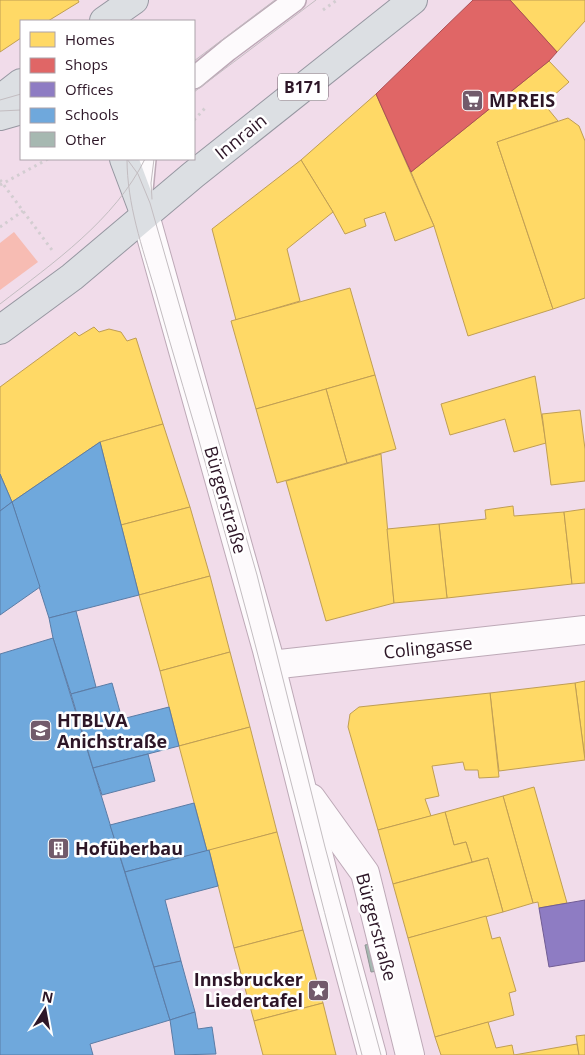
<svg xmlns="http://www.w3.org/2000/svg" width="585" height="1055" viewBox="0 0 585 1055" font-family="'Open Sans',sans-serif">
  <style>
    .green { fill: #f7bcb3 }
    .homes { fill: #ffd966; stroke: #c09e53 }
    .shops { fill: #e06666; stroke: #aa4e53 }
    .offices { fill: #8e7cc3; stroke: #715d94 }
    .schools { fill: #6fa8dc; stroke: #5b7ca6 }
    .building { fill: #a6b8b1; stroke: #909494 }
    .lines { fill: none; stroke-linecap: round; stroke-linejoin: round }
    .lane-casing { stroke: #bda9b7; stroke-width: 24 }
    .street-casing { stroke: #bda9b7; stroke-width: 30 }
    .secondary-casing { stroke: #bda9b7; stroke-width: 30 }
    .primary-casing { stroke: #9697a1; stroke-width: 30 }
    .path { stroke: #d3cdd1; stroke-width: 3; stroke-dasharray: 2.5 4; stroke-linecap: butt }
    .lane { stroke: #fdfafc; stroke-width: 21 }
    .street { stroke: #fdfafc; stroke-width: 28 }
    .secondary { stroke: #fdfafc; stroke-width: 28 }
    .primary { stroke: #dcdfe3; stroke-width: 28 }
    .tram { stroke: #c3bdc1; stroke-width: 1 }
    .labels { text-anchor: middle; stroke-width: 5; stroke-linejoin: round; paint-order: stroke }
    .shield { fill: #fff; stroke: #6c5c68; stroke-width: 1 }
    .shield-label { font-size: 16px; font-weight: bold; fill: #2d1627 }
    .poi-label { font-size: 18px; font-weight: bold; fill: #2d1627; stroke: #fff; text-anchor: start }
    .street-label { font-size: 18px; fill: #2d1627; stroke: #fff }
  </style>
  <rect width="100%" height="100%" fill="#f1dcea"/>
  <polygon class="green" points="14,232 38,262 0,290 0,243"/>
  <g class="homes">
    <polygon points="0,0 78,0 79,2 48,21 21,21 21,38 0,52"/>
    <polygon points="510,0 585,0 585,21 557,52"/>
    <polygon points="549,61 569,82 544,104 558,121 497,142 553,309 468,336 434,226 411,172"/>
    <polygon points="376,94 434,226 395,241 385,212 364,219 366,226 345,234 333,212 301,160"/>
    <polygon points="568,118 579,126 585,141 585,298 553,309 497,142"/>
    <polygon points="301,160 333,212 287,249 300,301 236,320 212,229"/>
    <polygon points="350,288 375,375 256,409 231,321"/>
    <polygon points="94,327 99,332 109,329 121,332 127,341 136,338 163,424 100,442 12,502 0,474 0,387 75,332 79,336"/>
    <polygon points="375,375 396,449 347,463 326,389"/>
    <polygon points="535,376 546,443 514,452 505,419 450,435 441,404"/>
    <polygon points="326,389 347,463 277,483 256,409"/>
    <polygon points="580,410 585,449 585,481 551,485 542,414"/>
    <polygon points="163,424 190,507 121,525 100,442"/>
    <polygon points="381,454 394,603 326,621 286,481"/>
    <polygon points="513,506 514,516 564,512 572,584 447,598 439,524 486,519 485,510"/>
    <polygon points="190,507 210,576 139,595 121,525"/>
    <polygon points="585,509 585,583 572,584 564,512"/>
    <polygon points="439,524 447,598 394,603 387,529"/>
    <polygon points="210,576 230,652 160,671 139,595"/>
    <polygon points="230,652 250,727 179,746 160,671"/>
    <polygon points="585,681 585,760 575,683"/>
    <polygon points="575,683 585,760 499,771 490,693"/>
    <polygon points="490,693 499,777 479,778 478,770 465,770 463,762 432,766 439,796 425,799 431,816 378,830 348,727 350,714 359,707"/>
    <polygon points="250,727 277,832 207,851 179,746"/>
    <polygon points="534,787 567,903 539,908 538,902 533,903 503,796"/>
    <polygon points="503,796 533,903 503,912 488,858 472,862 466,842 454,845 445,812"/>
    <polygon points="445,812 454,845 466,842 472,862 393,884 378,830"/>
    <polygon points="277,832 303,930 234,948 209,850"/>
    <polygon points="488,858 503,912 408,938 393,884"/>
    <polygon points="486,916 492,939 500,937 516,991 509,993 514,1015 435,1037 408,938"/>
    <polygon points="303,930 323,1003 254,1021 234,948"/>
    <polygon points="323,1003 336,1055 263,1055 254,1021"/>
    <polygon points="488,1022 496,1048 512,1045 514,1055 577,1044 579,1055 441,1055 435,1037"/>
    <polygon points="585,1035 585,1055 579,1055 576,1036"/>
  </g>
  <polygon class="shops" points="473,0 510,0 557,52 549,61 411,172 376,94"/>
  <polygon class="offices" points="585,900 585,961 549,967 539,908"/>
  <g class="schools">
    <polygon points="100,442 139,595 49,618 12,502"/>
    <polygon points="0,474 12,502 0,511"/>
    <polygon points="12,502 40,587 0,615 0,511"/>
    <polygon points="76,611 96,687 71,694 53,638 49,618"/>
    <polygon points="53,638 170,1020 90,1044 93,1055 0,1055 0,654"/>
    <polygon points="112,683 122,719 169,707 179,746 93,768 71,694"/>
    <polygon points="148,754 155,781 102,795 93,768"/>
    <polygon points="194,803 207,851 125,872 110,825"/>
    <polygon points="209,850 218,886 165,900 181,961 154,967 125,872"/>
    <polygon points="181,961 195,1012 170,1020 154,967"/>
    <polygon points="195,1012 198,1029 212,1027 216,1054 175,1055 170,1020"/>
  </g>
  <polygon class="building" points="371,944 378,971 371,972 365,945"/>
  <g class="lines">
    <defs>
      <g id="lane">
        <polyline points="194,78 228,50 295,0"/>
        <polyline points="143,199 142,190 145,159"/>
      </g>
      <polyline id="street" points="271,665 585,630"/>
      <g id="secondary">
        <polyline points="145,215 267,650 326,885 372,1055"/>
        <polyline points="311,798 365,873 410,1055"/>
      </g>
      <g id="primary">
        <polyline points="104,21 134,0"/>
        <polyline points="0,99 21,83"/>
        <polyline points="0,116 21,110"/>
        <polyline points="124,159 145,215"/>
        <polyline points="0,330 72,277 193,175 413,0"/>
      </g>
    </defs>
    <use href="#lane" class="lane-casing"/>
    <use href="#street" class="street-casing"/>
    <use href="#secondary" class="secondary-casing"/>
    <use href="#primary" class="primary-casing"/>
    <g class="path">
      <polyline points="323,10 337,0"/>
      <polyline points="194,120 207,106"/>
      <polyline points="0,180 52,250"/>
      <polyline points="0,185 48,159"/>
      <polyline points="0,227 23,211"/>
    </g>
    <use href="#lane" class="lane"/>
    <use href="#street" class="street"/>
    <use href="#secondary" class="secondary"/>
    <use href="#primary" class="primary"/>
    <g class="tram">
      <polyline points="194,61 275,0"/>
      <polyline points="194,92 316,0"/>
      <polyline points="0,100 21,94"/>
      <polyline points="0,111 21,110"/>
      <polyline points="127,159 138,174 150,203 257,575 325,847 381,1055"/>
      <path d="M127,159C127,204 142,247 155,290C173,355 193,418 211,483C265,673 311,865 362,1055"/>
      <polyline points="152,199 151,183 154,159"/>
      <path d="M0,304C53,263 115,220 145,159"/>
    </g>
  </g>
  <defs>
    <symbol id="supermarket-square" viewBox="-11 -11 22 22"><rect x="-9" y="-9" width="18" height="18" rx="4" fill="#725b6b" stroke="#fff"/><path d="M-6-5.5h2.5l.6 2H6L4.5 2H-2.5L-4.4-4H-6ZM-1.5 3.2a1.3 1.3 0 1 0 .1 0ZM3 3.2a1.3 1.3 0 1 0 .1 0Z" fill="#fff"/></symbol>
    <symbol id="school-square" viewBox="-11 -11 22 22"><rect x="-9" y="-9" width="18" height="18" rx="4" fill="#725b6b" stroke="#fff"/><path d="M0-5L7-2L0 1L-7-2ZM-4 1L0 2.5L4 1V4Q0 6-4 4Z" fill="#fff"/></symbol>
    <symbol id="building-square" viewBox="-11 -11 22 22"><rect x="-9" y="-9" width="18" height="18" rx="4" fill="#725b6b" stroke="#fff"/><path d="M-4-6H4V6H1V3H-1V6H-4ZM-2.5-4.3h1.7v1.8h-1.7ZM.8-4.3h1.7v1.8H.8ZM-2.5-1h1.7V.8h-1.7ZM.8-1h1.7V.8H.8Z" fill="#fff"/></symbol>
    <symbol id="sight-square" viewBox="-11 -11 22 22"><rect x="-9" y="-9" width="18" height="18" rx="4" fill="#725b6b" stroke="#fff"/><path d="M0-6L1.8-2.2L6-1.7L2.9 1.2L3.7 5.4L0 3.3L-3.7 5.4L-2.9 1.2L-6-1.7L-1.8-2.2Z" fill="#fff"/></symbol>
  </defs>
  <g fill-rule="evenodd">
    <use href="#supermarket-square" x="460" y="88" width="25" height="25"/>
    <use href="#school-square" x="28" y="718" width="25" height="25"/>
    <use href="#building-square" x="46" y="836" width="25" height="25"/>
    <use href="#sight-square" x="306" y="978" width="25" height="25"/>
  </g>
  <g class="labels">
    <rect class="shield" x="278" y="73.5" width="50" height="27" rx="4"/>
    <g class="shield-label">
      <text x="303" y="93">B171</text>
    </g>
    <g class="poi-label">
      <text x="489" y="107">MPREIS</text>
      <text x="57" y="727">HTBLVA<tspan x="57" dy="21">Anichstraße</tspan></text>
      <text x="75" y="855">Hofüberbau</text>
      <text x="303" y="986" text-anchor="end">Innsbrucker<tspan x="303" dy="21">Liedertafel</tspan></text>
    </g>
    <g class="street-label">
      <text transform="translate(241 137) rotate(-39)" y="6">Innrain</text>
      <text transform="translate(225 500) rotate(74)" y="6">Bürgerstraße</text>
      <text transform="translate(428 648) rotate(-6)" y="6">Colingasse</text>
      <text transform="translate(376 927) rotate(75)" y="6">Bürgerstraße</text>
    </g>
  </g>
  <rect x="20" y="20" width="175" height="140" fill="#ffffff" stroke="#aba2a9"/>
  <rect x="30" y="32" width="25" height="15" fill="#ffd966" stroke="#aba2a9"/>
  <text x="65" y="45" font-size="15" fill="#2d1627">Homes</text>
  <rect x="30" y="58" width="25" height="15" fill="#e06666" stroke="#aba2a9"/>
  <text x="65" y="70" font-size="15" fill="#2d1627">Shops</text>
  <rect x="30" y="82" width="25" height="15" fill="#8e7cc3" stroke="#aba2a9"/>
  <text x="65" y="95" font-size="15" fill="#2d1627">Offices</text>
  <rect x="30" y="108" width="25" height="15" fill="#6fa8dc" stroke="#aba2a9"/>
  <text x="65" y="120" font-size="15" fill="#2d1627">Schools</text>
  <rect x="30" y="132" width="25" height="15" fill="#a6b8b1" stroke="#aba2a9"/>
  <text x="65" y="145" font-size="15" fill="#2d1627">Other</text>
  <g transform="translate(45 1010) rotate(11)" stroke="#ffffff" stroke-width="4" paint-order="stroke">
  <path d="M0-4L9 19L0 12L-9 19Z" fill="#2d1627"/>
  <text y="-8" font-size="14" font-weight="bold" text-anchor="middle" fill="#2d1627">N</text>
  </g>
</svg>
